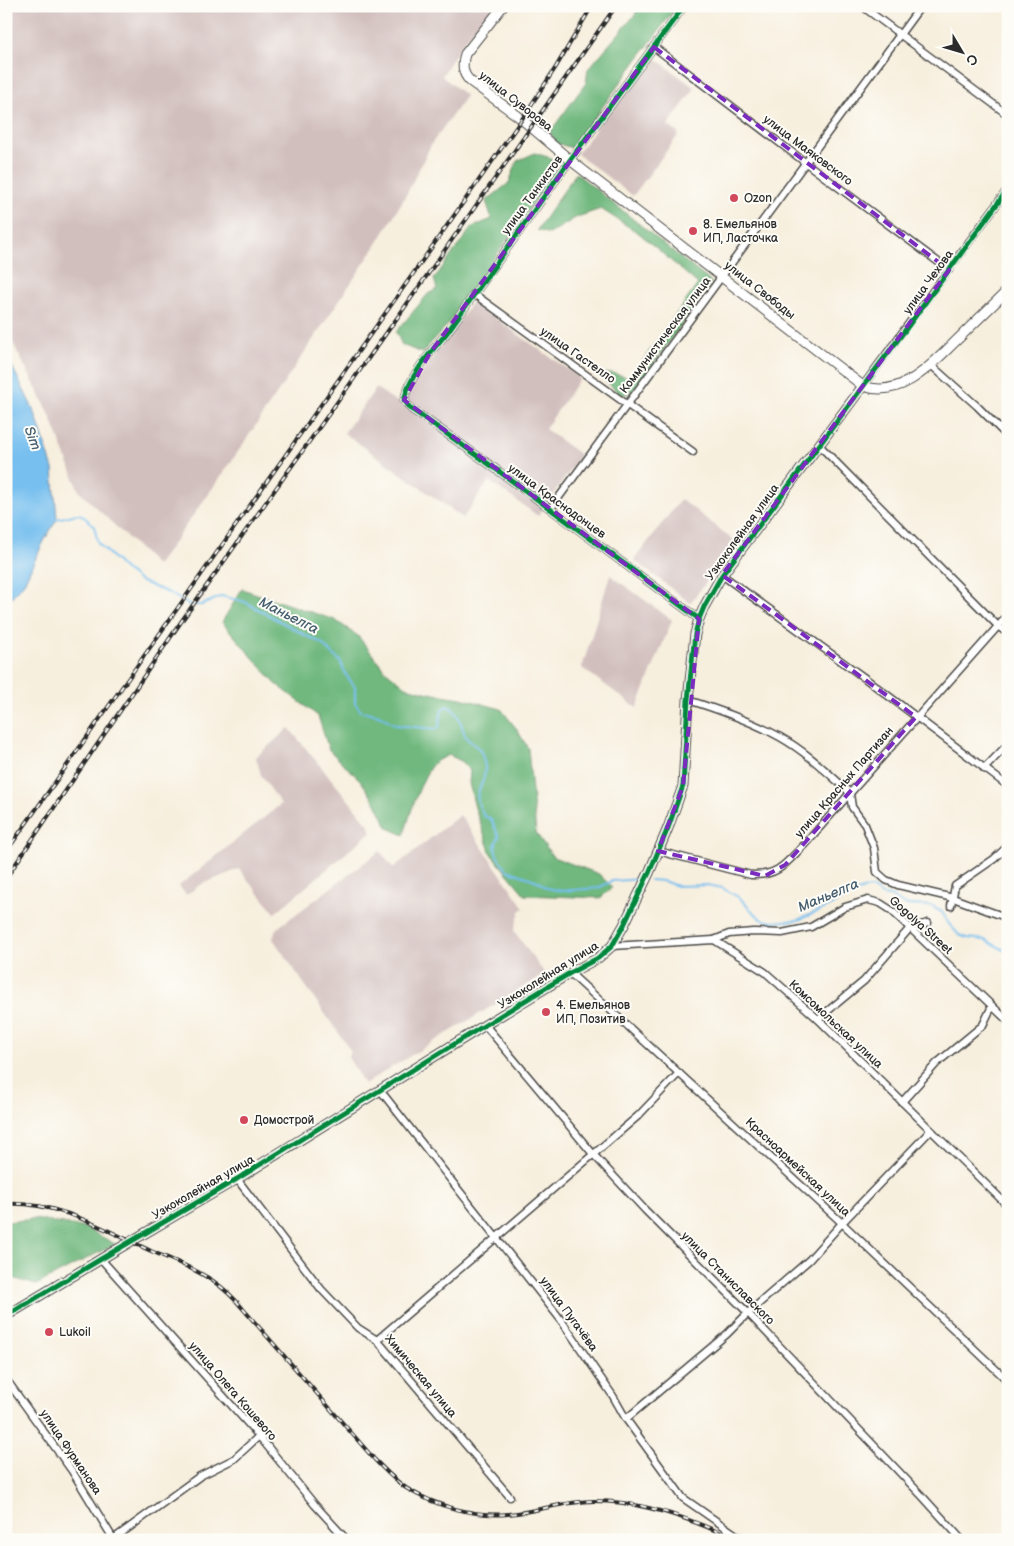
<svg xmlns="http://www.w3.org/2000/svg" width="1014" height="1546" viewBox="0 0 1014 1546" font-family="'Balsamiq Sans',sans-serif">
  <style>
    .industrial { fill: #d1bfbe }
    .forest { fill: #6fb87e; stroke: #4d7254 }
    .water { fill: #77bfef; stroke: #51758d }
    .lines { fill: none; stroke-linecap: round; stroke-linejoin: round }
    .stream { stroke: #77bfef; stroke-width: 2 }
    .street-casing { stroke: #4a4846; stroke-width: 9 }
    .secondary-casing { stroke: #4a4846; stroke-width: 11 }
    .street { stroke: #fff; stroke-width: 6 }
    .secondary { stroke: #fff; stroke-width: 9 }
    .rail-casing { stroke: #2b2b2b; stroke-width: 4 }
    .rail { stroke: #fdfcf7; stroke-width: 2; stroke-dasharray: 5.5; stroke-linecap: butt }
    .cycleway-casing { stroke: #fdfcf7; stroke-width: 8 }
    .cycleway { stroke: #00873e; stroke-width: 5 }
    .marked { fill: none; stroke: #7b2cbf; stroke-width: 4; stroke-dasharray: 10 6; stroke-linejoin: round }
    .poi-dot { fill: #d1495b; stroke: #fdfcf7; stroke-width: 2 }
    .labels { text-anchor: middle; stroke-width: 4; stroke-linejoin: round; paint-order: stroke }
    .street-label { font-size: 12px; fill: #2b2b2b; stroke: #fdfcf7 }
    .poi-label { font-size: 12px; fill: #2b2b2b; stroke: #fdfcf7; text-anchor: start }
    .water-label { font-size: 14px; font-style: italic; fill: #465f70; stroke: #fdfcf7 }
  </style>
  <rect width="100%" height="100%" fill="#fdfcf7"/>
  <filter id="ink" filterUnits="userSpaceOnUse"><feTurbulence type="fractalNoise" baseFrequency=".02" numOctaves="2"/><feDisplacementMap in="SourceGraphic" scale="10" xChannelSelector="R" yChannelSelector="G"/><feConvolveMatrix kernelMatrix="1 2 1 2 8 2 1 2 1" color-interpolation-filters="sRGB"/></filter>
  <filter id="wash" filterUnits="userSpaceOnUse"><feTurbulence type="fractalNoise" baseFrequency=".0096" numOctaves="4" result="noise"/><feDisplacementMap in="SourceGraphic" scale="20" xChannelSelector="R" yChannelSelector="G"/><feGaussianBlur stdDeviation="1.12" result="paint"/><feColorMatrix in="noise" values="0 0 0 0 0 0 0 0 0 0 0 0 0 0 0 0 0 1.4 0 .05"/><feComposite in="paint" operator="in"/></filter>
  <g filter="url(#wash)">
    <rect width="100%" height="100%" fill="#f7efde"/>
    <g class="industrial">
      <polygon points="6,6 492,6 489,15 463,42 442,76 466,96 432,143 406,195 377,244 229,465 157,566 79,491 49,413 6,330"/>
      <polygon points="651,55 695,88 668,125 679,134 633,196 577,154"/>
      <polygon points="472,302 580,378 545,429 581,455 538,516 489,481 463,518 344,433 376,388 400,404"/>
      <polygon points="681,499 737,543 690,603 634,560"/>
      <polygon points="610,575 672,620 637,708 582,668"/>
      <polygon points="289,728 369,825 371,832 275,913 239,869 200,885 186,895 179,886 281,804 261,775 256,757"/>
      <polygon points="460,815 524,908 520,911 514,931 545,974 364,1084 348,1057 351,1051 273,939 276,929 380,851 393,868"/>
    </g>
    <g class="forest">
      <polygon points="638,6 677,6 572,148 556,143 550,132 586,83 588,69 635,15"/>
      <polygon points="535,153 551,158 555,171 449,323 422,353 402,345 396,332 428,294 437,289 434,279 472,227 492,219 486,201 509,183 517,161"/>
      <polygon points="576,173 712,283 634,390 622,396 599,375 612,373 630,378 698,284 640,234 601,209 577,217 549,234 537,230"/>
      <path d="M242,589L335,620L358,636L385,670L406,687L429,693L461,698L501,709L516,728L528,748L536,833L553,857L599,874L612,887L601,898L525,895L491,854L475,808L469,783L470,771L463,762L449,755C445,757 439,759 435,762C422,773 409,818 404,835L388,828L376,803L361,781L329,750L318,716L275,683L222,622Z"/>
      <polygon points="35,1219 86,1228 115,1244 36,1285 6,1276 6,1222"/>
    </g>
    <polygon class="water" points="6,354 35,413 53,469 57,519 44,541 24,583 6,603 8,459 6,457"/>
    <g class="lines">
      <g class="stream">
        <path d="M55,518L57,519L77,514L82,515L94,526L98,543L124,569L140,581L171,594L189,605H202L222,596C230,599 238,599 245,602L305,635L321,643L340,661L346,675L355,687V703L361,711L379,715L396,725L436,729L439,727L442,709L447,706C461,711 460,726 466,737C469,742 474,744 478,748C482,751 485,764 485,769C484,793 469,787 484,816L491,819L499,837C490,849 499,860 507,870L538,881L547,888L562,891L598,888L612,881L643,879"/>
        <polyline points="650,880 663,881 677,886 708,885 722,888 740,898 749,908 761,919 772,922 798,920 821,910 863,889 871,888 882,895 890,896 905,905 933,906 936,909 942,912 949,924 959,935 967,938 985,940 1006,951 1008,950"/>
      </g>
    </g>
  </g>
  <g filter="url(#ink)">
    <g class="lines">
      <defs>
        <g id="street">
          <path d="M684,6L570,160L446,334C430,353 410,375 404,400L411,409C509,476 603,549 699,619"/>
          <polyline points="862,6 1008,115"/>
          <polyline points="654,47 806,163 949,270"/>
          <polyline points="474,294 693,452"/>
          <polyline points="931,365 977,406 1008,437"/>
          <polyline points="863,386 1008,189"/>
          <polyline points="819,445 998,626 1008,634"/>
          <polyline points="551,508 921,6"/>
          <polyline points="722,575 866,679 1008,786"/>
          <path d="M688,700C720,710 751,721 780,737C805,751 826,771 847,790L850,794L852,807L865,825L874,848L877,872L886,880L898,885L953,898L1008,918"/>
          <polyline points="984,769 1008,744"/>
          <path d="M658,851L751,875C779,876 786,863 805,844L1008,615"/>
          <polyline points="951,906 955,886 994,859 1008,846"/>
          <polyline points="714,940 729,934 753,932 782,933 811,927 845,907 868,900 880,903 891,910 910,928 1008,1021"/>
          <polyline points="612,946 714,940 765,972 818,1019 1008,1206"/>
          <polyline points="570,973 842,1223 1008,1381"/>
          <polyline points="818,1019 864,981 910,928 928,923"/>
          <polyline points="485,1025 593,1154 645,1210 748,1313 923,1497 962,1540"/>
          <polyline points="380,1090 561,1320 613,1396 626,1419 683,1498 735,1534 748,1540"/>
          <polyline points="902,1102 937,1063 983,1025 992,1006"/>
          <polyline points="237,1179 321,1289 358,1328 377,1340 510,1497"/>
          <polyline points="101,1259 259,1436 315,1505 347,1540"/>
          <polyline points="377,1340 638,1116 679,1073"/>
          <polyline points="6,1379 72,1471 114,1540"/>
          <polyline points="626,1419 727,1334 748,1313 809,1260 842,1223 930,1131"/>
          <polyline points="112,1540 200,1476 234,1459 259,1436"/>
        </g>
        <g id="secondary">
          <path d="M503,6L465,54C462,65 462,73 470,81L518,116L570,160L863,386C903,400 935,361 961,336C976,321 992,306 1008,290"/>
          <polyline points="6,1316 101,1259 237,1179 485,1025 570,973 598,958 612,946 624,925 649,873 668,828 683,786 688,700 695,634 699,619 704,607 722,575 863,386"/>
        </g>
      </defs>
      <use href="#street" class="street-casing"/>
      <use href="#secondary" class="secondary-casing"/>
      <use href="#street" class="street"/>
      <use href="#secondary" class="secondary"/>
      <defs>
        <g id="rail">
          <polyline points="6,852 522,119 556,67 592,6"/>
          <polyline points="6,878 183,619 402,311 616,6"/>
          <path d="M6,1204C58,1201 105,1230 151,1251C172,1260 194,1268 213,1281C225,1289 235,1299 244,1310L375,1460C385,1470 394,1480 406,1488C435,1506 474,1517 508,1514C537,1512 564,1501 594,1501C643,1501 692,1519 736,1540"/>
        </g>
      </defs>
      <use href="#rail" class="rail-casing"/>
      <use href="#rail" class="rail"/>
      <defs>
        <g id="cycleway">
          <path d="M684,6L570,160L446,334C430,353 410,375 404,400L411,409C509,476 603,549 699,619"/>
          <polyline points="6,1316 101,1259 237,1179 485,1025 570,973 598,958 612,946 624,925 649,873 668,828 683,786 688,700 695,634 699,619 704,607 722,575 906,329 1008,189"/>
        </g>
      </defs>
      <use href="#cycleway" class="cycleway-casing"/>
      <use href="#cycleway" class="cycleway"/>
    </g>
  </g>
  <path class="marked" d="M654,47L949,270L722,575L916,717L785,865L765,876L658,851L683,786L699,619L404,400L430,353Z"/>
  <g class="poi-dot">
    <circle cx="734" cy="198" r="5"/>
    <circle cx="693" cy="231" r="5"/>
    <circle cx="546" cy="1012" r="5"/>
    <circle cx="244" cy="1120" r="5"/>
    <circle cx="49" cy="1332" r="5"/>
  </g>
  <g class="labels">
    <g class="street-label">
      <text transform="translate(516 101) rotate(38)" y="4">улица Суворова</text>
      <text transform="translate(808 150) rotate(37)" y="4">улица Маяковского</text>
      <text transform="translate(532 195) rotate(-54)" y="4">улица Танкистов</text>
      <text transform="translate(928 282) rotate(-54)" y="4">улица Чехова</text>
      <text transform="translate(760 290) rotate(38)" y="4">улица Свободы</text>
      <text transform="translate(665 335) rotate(-53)" y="4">Коммунистическая улица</text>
      <text transform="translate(578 355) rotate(35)" y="4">улица Гастелло</text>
      <text transform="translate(557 501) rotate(36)" y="4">улица Краснодонцев</text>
      <text transform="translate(742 532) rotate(-54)" y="4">Узкоколейная улица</text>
      <text transform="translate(844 782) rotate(-49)" y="4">улица Красных Партизан</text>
      <text transform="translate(921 925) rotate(42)" y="4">Gogolya Street</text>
      <text transform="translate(548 975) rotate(-32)" y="4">Узкоколейная улица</text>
      <text transform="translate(836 1024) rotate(43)" y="4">Комсомольская улица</text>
      <text transform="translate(798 1167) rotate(43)" y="4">Красноармейская улица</text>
      <text transform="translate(203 1187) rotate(-30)" y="4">Узкоколейная улица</text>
      <text transform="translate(728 1278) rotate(45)" y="4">улица Станиславского</text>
      <text transform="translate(569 1314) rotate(54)" y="4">улица Пугачёва</text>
      <text transform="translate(421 1376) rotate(50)" y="4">Химическая улица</text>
      <text transform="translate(233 1391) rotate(49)" y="4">улица Олега Кошевого</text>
      <text transform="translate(71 1452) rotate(56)" y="4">улица Фурманова</text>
    </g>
    <g class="poi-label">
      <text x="744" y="202">Ozon</text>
      <text x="703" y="228">8. Емельянов<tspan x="703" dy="14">ИП, Ласточка</tspan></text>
      <text x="556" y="1009">4. Емельянов<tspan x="556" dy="14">ИП, Позитив</tspan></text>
      <text x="254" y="1124">Домострой</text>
      <text x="59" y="1336">Lukoil</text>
    </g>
    <g class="water-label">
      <text transform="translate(33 438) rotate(70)" y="5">Sim</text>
      <text transform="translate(289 615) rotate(27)" y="5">Маньелга</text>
      <text transform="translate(828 895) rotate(-23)" y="5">Маньелга</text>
    </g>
  </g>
  <rect width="1014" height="1546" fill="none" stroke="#fdfcf7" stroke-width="25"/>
  <g transform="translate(962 52) rotate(128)" stroke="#fdfcf7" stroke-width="4" paint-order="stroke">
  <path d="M0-4L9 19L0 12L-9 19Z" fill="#2b2b2b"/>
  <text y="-8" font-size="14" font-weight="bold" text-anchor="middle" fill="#2b2b2b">С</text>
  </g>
</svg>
